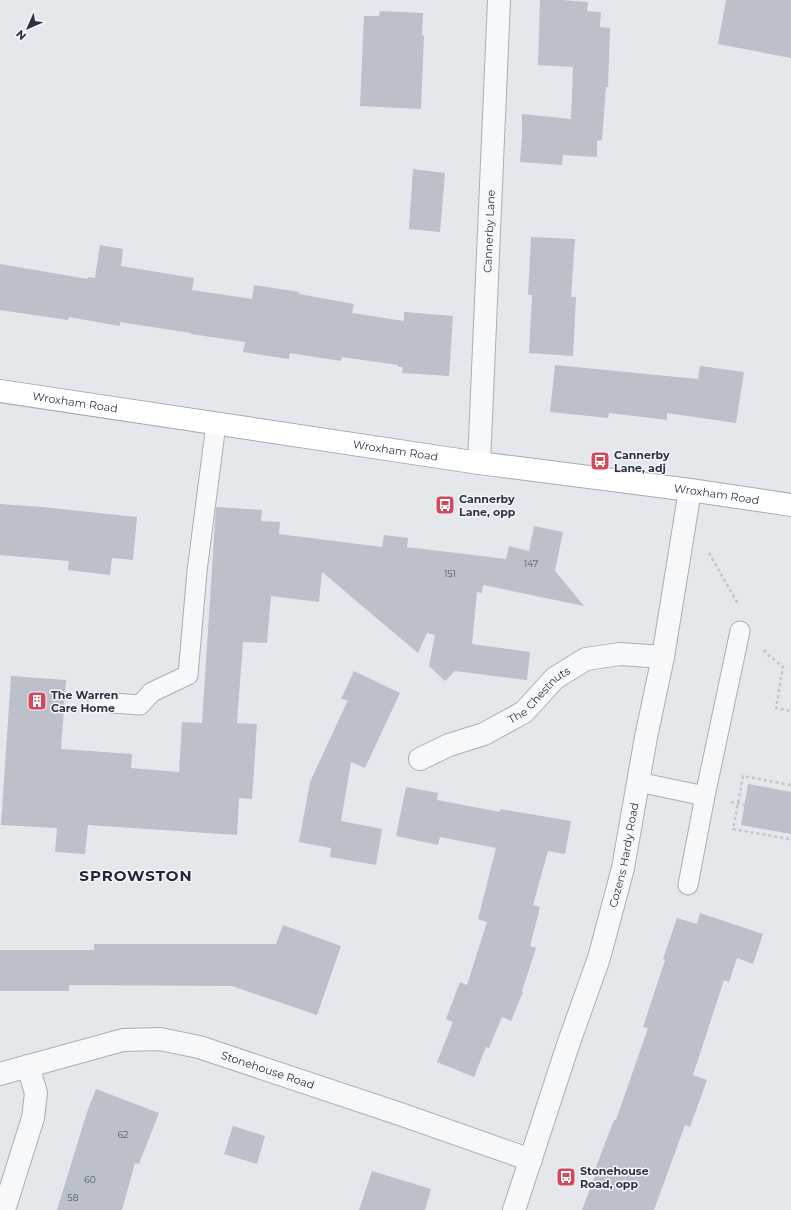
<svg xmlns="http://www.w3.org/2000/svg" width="791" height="1210" viewBox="0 0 791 1210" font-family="Montserrat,sans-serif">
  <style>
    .building { fill: #bbc0ca }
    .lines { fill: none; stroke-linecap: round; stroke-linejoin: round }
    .service-casing { stroke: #a9aeb7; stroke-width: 21 }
    .minor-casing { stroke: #a9aeb7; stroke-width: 24 }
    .primary-casing { stroke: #a3abb8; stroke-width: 24 }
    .path { stroke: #c2c5cb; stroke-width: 2.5; stroke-dasharray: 3 3; stroke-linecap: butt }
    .service { stroke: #f7f8fa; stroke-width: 19 }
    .minor { stroke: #f7f8fa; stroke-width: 22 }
    .primary { stroke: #fff; stroke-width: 22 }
    .labels { text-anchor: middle; stroke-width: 3; stroke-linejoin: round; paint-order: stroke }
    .number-label { font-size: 9px; fill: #4f5766 }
    .street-label { font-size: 11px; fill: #2b3445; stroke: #f4f6f9 }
    .poi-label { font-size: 11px; font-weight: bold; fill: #2b3445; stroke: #f4f6f9; text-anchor: start }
    .district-label { font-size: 15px; font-weight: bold; letter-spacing: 1px; fill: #1d2536; stroke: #f4f6f9 }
  </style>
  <rect width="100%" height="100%" fill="#e4e7ec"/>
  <g class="building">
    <polygon points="540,0 562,0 588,2 587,11 601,12 600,27 610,28 608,87 606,87 602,140 597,141 597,157 563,155 562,165 520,162 522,136 522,114 571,119 573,67 538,65"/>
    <polygon points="726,0 791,0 791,58 718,44"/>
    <polygon points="380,11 423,13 422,35 424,36 421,109 360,106 364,16 379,16"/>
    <polygon points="413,169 445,173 440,232 409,229"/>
    <polygon points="531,237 575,239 571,297 576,297 573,356 529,353 532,295 528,295"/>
    <polygon points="100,245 123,249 121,266 194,278 192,290 252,299 254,285 299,292 299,294 354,304 352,313 404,321 404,312 453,316 449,376 402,373 403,367 398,367 398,365 342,357 341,361 290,353 289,359 243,352 245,342 191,334 191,333 120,322 120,326 69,317 68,320 0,310 0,264 88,279 88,277 95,278"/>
    <polygon points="555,365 698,379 700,366 744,372 736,423 667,413 667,420 609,413 608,418 550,412"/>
    <polygon points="0,504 43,507 137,517 133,560 112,558 110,575 68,570 69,561 0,555"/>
    <polygon points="216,507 262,510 261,521 280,522 279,534 382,547 384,535 408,538 407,547 506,559 509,546 529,551 534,526 563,532 555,571 584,606 483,585 482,593 477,592 472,644 530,652 527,680 455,671 445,681 429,666 435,635 427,633 418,653 322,572 319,602 271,596 267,643 243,642 237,723 257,724 252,799 239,798 237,835 88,825 85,854 55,852 57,828 1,825 11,676 66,680 61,749 132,754 131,768 179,772 182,722 202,723"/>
    <polygon points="354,671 400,693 365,768 351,762 341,821 382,829 376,865 330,857 331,848 299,842 310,782 348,700 341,699"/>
    <polygon points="748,784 791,792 791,834 741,825"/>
    <polygon points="406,787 438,793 437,800 500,812 500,809 571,821 565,854 548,851 533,905 540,907 530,946 536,948 522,991 523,992 511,1021 502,1017 489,1048 486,1047 474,1077 437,1062 453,1022 446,1019 460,982 467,985 487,922 478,919 496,848 440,837 438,845 396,836"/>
    <polygon points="700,913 763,934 753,964 737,958 729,982 724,980 693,1075 707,1080 690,1127 685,1125 654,1210 582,1210 595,1176 593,1175 614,1120 616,1120 648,1028 643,1027 665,960 663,959 677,918 697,924"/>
    <polygon points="283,925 341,946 317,1015 232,986 69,985 69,991 0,991 0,950 94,950 94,944 276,944"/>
    <polygon points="96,1089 159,1113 139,1164 135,1163 122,1210 57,1210 87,1112"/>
    <polygon points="233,1126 265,1136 257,1164 224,1154"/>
    <polygon points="372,1171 431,1189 425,1210 359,1210"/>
  </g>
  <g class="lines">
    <defs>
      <g id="service">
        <polyline points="98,702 140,705 152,692 188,675 197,571 216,424"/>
        <polyline points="638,782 705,796"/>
        <polyline points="688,885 705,796 740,631"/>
      </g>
      <g id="minor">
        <path id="s1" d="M479,463L499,0"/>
        <path id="s2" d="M420,759L449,745L484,734L524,712L555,678L586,659L620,654L663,657"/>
        <path id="s3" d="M0,1074L123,1040L160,1039L199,1047L400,1114L531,1160"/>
        <polyline points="4,1210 33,1118 36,1093 28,1066"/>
        <path id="s4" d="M514,1210L568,1045L599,958L623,868L646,737L663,657L690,490"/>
      </g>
      <g id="primary">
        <path id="s5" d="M0,391L479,463L690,490L791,505"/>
      </g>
    </defs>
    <use href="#service" class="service-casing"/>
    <use href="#minor" class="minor-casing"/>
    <use href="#primary" class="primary-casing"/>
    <g class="path">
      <polyline points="709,553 738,604"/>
      <polyline points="764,650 766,653 783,667 776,708 791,711"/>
      <polyline points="731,802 745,805"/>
      <polyline points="789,839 733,829 743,776 791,785"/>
    </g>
    <use href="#service" class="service"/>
    <use href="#minor" class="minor"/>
    <use href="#primary" class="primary"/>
  </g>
  <defs>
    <symbol id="bus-square" viewBox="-11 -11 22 22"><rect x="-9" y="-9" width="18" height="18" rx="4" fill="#d1495b" stroke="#f4f6f9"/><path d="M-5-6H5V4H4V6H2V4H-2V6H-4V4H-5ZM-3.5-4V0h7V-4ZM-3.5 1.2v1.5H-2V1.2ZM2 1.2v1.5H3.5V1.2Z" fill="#fff"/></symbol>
    <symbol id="building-square" viewBox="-11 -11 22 22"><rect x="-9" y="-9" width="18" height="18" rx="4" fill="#d1495b" stroke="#f4f6f9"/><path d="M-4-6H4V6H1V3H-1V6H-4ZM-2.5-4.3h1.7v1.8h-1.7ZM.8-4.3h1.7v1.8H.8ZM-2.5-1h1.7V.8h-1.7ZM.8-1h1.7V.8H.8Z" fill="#fff"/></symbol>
  </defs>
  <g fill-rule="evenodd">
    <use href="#bus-square" x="589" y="450" width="22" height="22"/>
    <use href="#bus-square" x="434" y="494" width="22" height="22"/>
    <use href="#building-square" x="26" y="690" width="22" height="22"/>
    <use href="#bus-square" x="555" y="1166" width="22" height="22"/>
  </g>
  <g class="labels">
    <g class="number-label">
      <text x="531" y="567">147</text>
      <text x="450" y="577">151</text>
      <text x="123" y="1138">62</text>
      <text x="90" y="1183">60</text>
      <text x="73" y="1201">58</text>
    </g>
    <g class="street-label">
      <text dy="4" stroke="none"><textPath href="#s1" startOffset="232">Cannerby Lane</textPath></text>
      <text dy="4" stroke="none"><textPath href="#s5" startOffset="76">Wroxham Road</textPath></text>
      <text dy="4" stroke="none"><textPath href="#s5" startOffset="400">Wroxham Road</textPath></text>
      <text dy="4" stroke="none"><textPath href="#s5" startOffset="724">Wroxham Road</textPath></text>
      <text dy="4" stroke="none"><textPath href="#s2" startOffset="137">The Chestnuts</textPath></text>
      <text dy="4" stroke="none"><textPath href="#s4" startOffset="372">Cozens Hardy Road</textPath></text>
      <text dy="4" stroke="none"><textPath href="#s3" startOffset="277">Stonehouse Road</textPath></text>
    </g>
    <g class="poi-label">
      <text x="614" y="459">Cannerby<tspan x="614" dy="13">Lane, adj</tspan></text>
      <text x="459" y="503">Cannerby<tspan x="459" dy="13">Lane, opp</tspan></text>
      <text x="51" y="699">The Warren<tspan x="51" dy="13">Care Home</tspan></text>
      <text x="580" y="1175">Stonehouse<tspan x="580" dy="13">Road, opp</tspan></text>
    </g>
    <g class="district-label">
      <text x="136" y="881">SPROWSTON</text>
    </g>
  </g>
  <g transform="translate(28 28) rotate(225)" stroke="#f4f6f9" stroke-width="3" paint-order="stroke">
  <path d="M0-3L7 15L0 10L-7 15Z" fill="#2b3445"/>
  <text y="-6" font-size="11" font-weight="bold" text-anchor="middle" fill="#2b3445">N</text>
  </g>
</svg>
